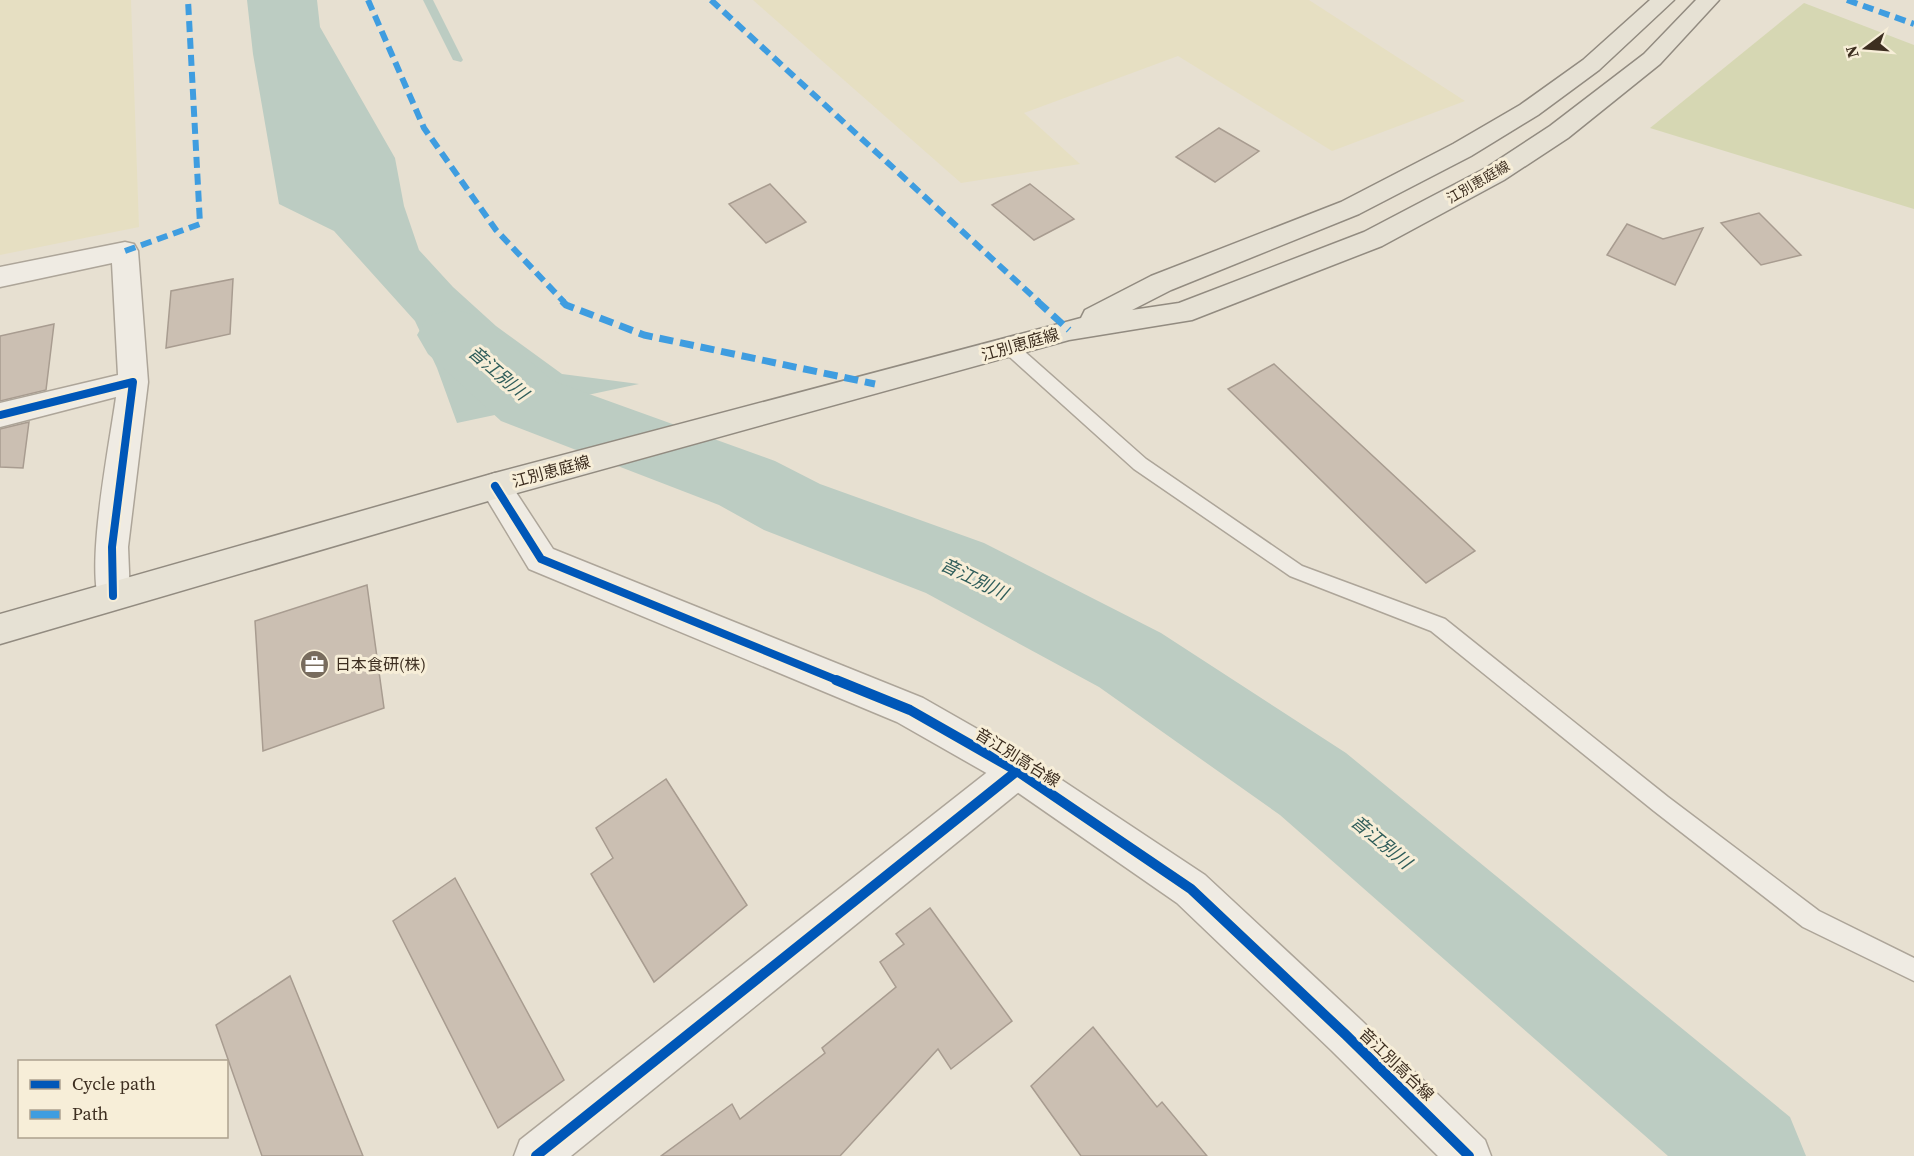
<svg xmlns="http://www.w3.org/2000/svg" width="1914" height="1156" viewBox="0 0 1914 1156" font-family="'Source Serif 4','Noto Sans JP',serif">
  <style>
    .farmland { fill: #e6dfc2 }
    .green { fill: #d6d7b3 }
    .water { fill: #bcccc2 }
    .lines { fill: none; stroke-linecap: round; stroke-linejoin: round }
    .stream { fill: #bcccc2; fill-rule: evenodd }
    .river { fill: #bcccc2; fill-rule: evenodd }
    .building { fill: #cbbfb2; stroke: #a89c90; stroke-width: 1.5 }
    .service-casing { stroke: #ada599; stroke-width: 3 }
    .minor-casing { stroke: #ada599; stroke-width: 3 }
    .tertiary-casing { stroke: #ada599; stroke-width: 3 }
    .primary-casing { stroke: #928b80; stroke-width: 3 }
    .service { fill: #efebe3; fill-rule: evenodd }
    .minor { fill: #efebe3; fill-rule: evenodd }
    .tertiary { fill: #efebe3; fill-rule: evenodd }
    .primary { fill: #e6e1d4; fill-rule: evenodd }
    .quiet-far1 { stroke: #3f9de0; stroke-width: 6; stroke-dasharray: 11 6; stroke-linecap: butt }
    .quiet { stroke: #3f9de0; stroke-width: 7; stroke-dasharray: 14 7; stroke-linecap: butt }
    .cycleway-far1-casing { stroke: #f7eed8; stroke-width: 12 }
    .cycleway-casing { stroke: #f7eed8; stroke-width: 14 }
    .cycleway-far1 { stroke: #0057b8; stroke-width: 8 }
    .cycleway { stroke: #0057b8; stroke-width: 10 }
    .labels { text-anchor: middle; stroke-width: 6; stroke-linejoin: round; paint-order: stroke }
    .far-street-label { font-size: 14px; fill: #3d2e20; stroke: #f7eed8 }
    .street-label { font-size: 16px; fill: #3d2e20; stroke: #f7eed8 }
    .poi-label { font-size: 16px; fill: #3d2e20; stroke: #f7eed8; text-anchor: start }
    .water-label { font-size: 18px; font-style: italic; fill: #2f5d5a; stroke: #f7eed8 }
  </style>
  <rect width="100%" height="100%" fill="#e7e0d1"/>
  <g class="farmland">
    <polygon points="0,0 131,0 139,227 0,255"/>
    <polygon points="753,0 1309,0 1465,101 1332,151 1178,56 1024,113 1080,164 961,183"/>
  </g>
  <polygon class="green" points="1804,3 1914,45 1914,209 1650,128"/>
  <polygon class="water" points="247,0 317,0 320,27 395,158 404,206 419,250 453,287 496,326 562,374 639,384 457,423 437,368 415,321 334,231 279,204 253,54"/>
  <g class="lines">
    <polygon class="stream" points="423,0 433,0 463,60 461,62 453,60"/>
    <polygon class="river" points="453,309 478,316 553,381 775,461 820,484 984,543 1161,633 1346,753 1790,1117 1806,1156 1668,1156 1280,815 1099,687 926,593 764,530 719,505 501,421 428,354 417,335 428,316"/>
  </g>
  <g class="building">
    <polygon points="1219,128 1259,151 1215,182 1176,157"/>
    <polygon points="770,184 806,222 766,243 729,204"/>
    <polygon points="1030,184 1074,219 1034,240 992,205"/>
    <polygon points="1759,213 1801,255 1761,265 1721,223"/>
    <polygon points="1627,224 1663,239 1703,228 1675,285 1607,255"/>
    <polygon points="233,279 230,334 166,348 171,291"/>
    <polygon points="54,324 46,390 0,401 0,336"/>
    <polygon points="1274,364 1475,551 1426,583 1228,389"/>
    <polygon points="29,422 23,468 0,467 0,429"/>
    <polygon points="367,585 384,708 263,751 255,621"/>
    <polygon points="666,779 747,905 654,982 591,874 613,858 596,828"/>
    <polygon points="455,878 564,1080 498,1128 393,921"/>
    <polygon points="930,908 1012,1021 951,1069 938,1049 840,1156 661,1156 732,1104 740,1119 825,1053 822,1048 896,987 880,962 904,944 896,934"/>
    <polygon points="290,976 363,1156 262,1156 216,1025"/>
    <polygon points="1093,1027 1157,1107 1162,1102 1207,1156 1081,1156 1031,1086"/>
  </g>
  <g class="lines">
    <defs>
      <polygon id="service" points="1009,341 1015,343 1146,459 1302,566 1445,619 1668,797 1819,911 1914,958 1914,981 1803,927 1654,811 1431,631 1290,576 1134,469 1003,351 1001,347 1003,343"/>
      <g id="minor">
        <path d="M125,242L134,244L138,251L148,382L128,547L130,596L125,606L113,610L101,606C84,571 110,442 116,397L0,427V403L118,375L112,263L0,287V267Z"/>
        <polygon points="1017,754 1030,759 1035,771 1030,783 571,1156 514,1156 520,1140 1004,759"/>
      </g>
      <polygon id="tertiary" points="495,473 506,477 553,549 923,698 1030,759 1205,875 1361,1020 1485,1140 1491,1156 1438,1156 1331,1050 1177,903 1004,783 897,722 529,569 479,486 484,477"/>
      <polygon id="primary" points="1650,0 1674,0 1599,70 1538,115 1471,156 1359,214 1171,290 1132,310 1179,303 1364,232 1486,168 1550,126 1644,54 1696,0 1719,0 1660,64 1568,138 1504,180 1382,246 1192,320 1069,340 495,499 0,644 0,614 495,473 1081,318 1085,310 1151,276 1341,202 1453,144 1520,105 1583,60"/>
    </defs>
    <use href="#service" class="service-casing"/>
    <use href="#minor" class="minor-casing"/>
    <use href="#tertiary" class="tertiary-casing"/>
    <use href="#primary" class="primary-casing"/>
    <use href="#service" class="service"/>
    <use href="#minor" class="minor"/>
    <use href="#tertiary" class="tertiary"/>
    <use href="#primary" class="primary"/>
    <g class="quiet-far1">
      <polyline points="368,0 424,128 496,230 564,302"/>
      <polyline points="711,0 1039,302"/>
      <polyline points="1847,0 1914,24"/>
      <polyline points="125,251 200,224 188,0"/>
    </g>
    <g class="quiet">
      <polyline points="562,301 566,305 644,335 875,384"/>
      <polyline points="1037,301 1069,330"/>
    </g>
    <defs>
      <g id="cycleway-far1">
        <polyline points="0,415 133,382 112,547 113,596"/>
        <polyline points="495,486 541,559 839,681"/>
      </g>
      <g id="cycleway">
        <polyline points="836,680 910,710 1017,771 1191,889 1346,1035 1469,1156"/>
        <polyline points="536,1156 1017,771"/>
      </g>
    </defs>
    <use href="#cycleway-far1" class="cycleway-far1-casing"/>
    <use href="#cycleway" class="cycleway-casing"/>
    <use href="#cycleway-far1" class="cycleway-far1"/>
    <use href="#cycleway" class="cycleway"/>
  </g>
  <defs>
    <symbol id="office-disc" viewBox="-11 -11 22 22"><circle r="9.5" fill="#786c5e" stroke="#f7eed8"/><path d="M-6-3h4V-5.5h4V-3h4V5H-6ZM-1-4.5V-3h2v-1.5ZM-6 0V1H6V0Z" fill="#fff"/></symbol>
  </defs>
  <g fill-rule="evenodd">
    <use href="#office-disc" x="298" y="648" width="33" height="33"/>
  </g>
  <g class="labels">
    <g class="far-street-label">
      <text transform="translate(1478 182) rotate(-30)" y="5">江別恵庭線</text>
    </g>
    <g class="street-label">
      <text transform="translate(1020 344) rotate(-16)" y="6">江別恵庭線</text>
      <text transform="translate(551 471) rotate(-15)" y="6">江別恵庭線</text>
      <text transform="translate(1018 757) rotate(32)" y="6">音江別高台線</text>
      <text transform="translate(1397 1064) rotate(44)" y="6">音江別高台線</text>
    </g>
    <g class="poi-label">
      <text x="335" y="670">日本食研(株)</text>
    </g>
    <g class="water-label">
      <text transform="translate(498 373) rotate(41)" y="6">音江別川</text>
      <text transform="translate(974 579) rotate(26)" y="6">音江別川</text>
      <text transform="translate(1381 842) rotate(40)" y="6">音江別川</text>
    </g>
  </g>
  <rect x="18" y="1060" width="210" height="78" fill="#f7eed8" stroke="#ada18e" stroke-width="1.5"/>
  <rect x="30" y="1080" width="30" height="9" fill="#0057b8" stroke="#ada18e" stroke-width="1.5"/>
  <text x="72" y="1090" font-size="18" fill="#3d2e20">Cycle path</text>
  <rect x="30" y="1110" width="30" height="9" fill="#3f9de0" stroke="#ada18e" stroke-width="1.5"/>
  <text x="72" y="1120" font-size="18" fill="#3d2e20">Path</text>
  <g transform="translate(1866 48) rotate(254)" stroke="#f7eed8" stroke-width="4.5" paint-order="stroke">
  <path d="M0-4.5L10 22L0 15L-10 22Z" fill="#3d2e20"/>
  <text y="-9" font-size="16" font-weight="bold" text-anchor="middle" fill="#3d2e20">N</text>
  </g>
</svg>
